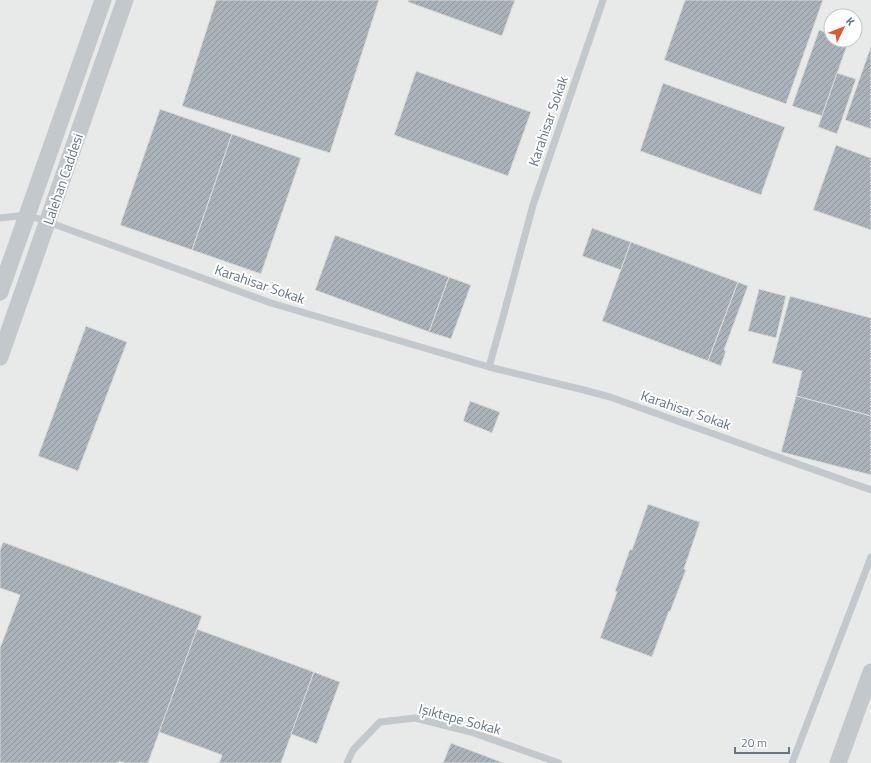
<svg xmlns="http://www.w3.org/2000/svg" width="871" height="763" viewBox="0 0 871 763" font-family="'Titillium Web',sans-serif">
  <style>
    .built { fill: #e8e9e9; fill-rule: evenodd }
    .building { fill: url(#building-hatch); stroke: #dcdcda }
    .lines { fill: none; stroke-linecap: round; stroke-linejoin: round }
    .service { stroke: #c3c8cc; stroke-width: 7 }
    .tertiary { stroke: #c3c8cc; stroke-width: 17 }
    .labels { text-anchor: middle; stroke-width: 4; stroke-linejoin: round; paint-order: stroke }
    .street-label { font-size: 14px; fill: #657683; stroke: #fff }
  </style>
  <defs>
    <pattern id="building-hatch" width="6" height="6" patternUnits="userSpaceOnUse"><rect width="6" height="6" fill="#aab3b9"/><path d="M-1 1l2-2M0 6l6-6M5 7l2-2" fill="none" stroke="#8e969c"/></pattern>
  </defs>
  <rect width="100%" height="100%" fill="#fafaf8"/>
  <path class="built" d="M0,0H871V763H0ZM831,16H855V40H831Z"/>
  <g class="building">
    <polygon points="216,0 379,0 330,153 182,106"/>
    <polygon points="408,0 515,0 502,36 408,2"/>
    <polygon points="685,0 823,0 786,104 664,60"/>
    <polygon points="819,30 831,34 831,40 849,40 822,116 792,106"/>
    <polygon points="871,46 871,129 845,120"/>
    <polygon points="416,71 531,112 508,176 394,135"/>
    <polygon points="837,73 856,79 837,134 818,127"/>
    <polygon points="663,83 785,127 761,195 640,151"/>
    <polygon points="160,109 232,134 192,250 120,225"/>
    <polygon points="232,134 301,158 261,274 192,250"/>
    <polygon points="836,145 871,158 871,230 813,210"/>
    <polygon points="592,228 631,242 621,270 582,256"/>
    <polygon points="335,235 449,277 429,332 315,290"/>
    <polygon points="631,242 738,282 708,361 602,321"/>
    <polygon points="449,277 471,285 451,339 429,332"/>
    <polygon points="738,282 748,286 724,350 726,351 721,366 708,361"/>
    <polygon points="759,289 786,296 776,338 748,331"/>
    <polygon points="790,296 871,318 871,416 796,396 802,371 772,363"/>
    <polygon points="86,326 127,342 78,471 38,456"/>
    <polygon points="796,396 871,416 871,475 781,452"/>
    <polygon points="470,401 500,412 492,433 463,421"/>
    <polygon points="648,504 700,522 684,569 686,570 670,612 669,611 652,657 600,638 617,592 615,591 630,549 632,550"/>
    <polygon points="3,542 202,616 148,763 124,763 119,761 119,763 0,763 0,648 20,595 0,588 0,550"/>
    <polygon points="197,629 314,672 281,763 219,763 222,755 159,732"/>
    <polygon points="314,672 340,682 317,744 291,734"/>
    <polygon points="451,743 504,763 443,763"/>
  </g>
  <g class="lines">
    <g class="service">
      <polyline points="0,218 27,215 48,222 271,303 489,367 584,390 610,397 871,490"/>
      <polyline points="489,367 503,317 533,205 603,0"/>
      <polyline points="347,763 353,750 380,722 415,718 471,732 559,763"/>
      <polyline points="792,763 871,557"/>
    </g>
    <g class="tertiary">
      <polyline points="0,292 103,0"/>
      <polyline points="0,357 125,0"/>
      <polyline points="838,763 871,672"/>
    </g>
  </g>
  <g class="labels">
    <g class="street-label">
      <text transform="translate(548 121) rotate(-71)" y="5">Karahisar Sokak</text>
      <text transform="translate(63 179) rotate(-71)" y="5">Lalehan Caddesi</text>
      <text transform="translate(260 284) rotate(19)" y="5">Karahisar Sokak</text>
      <text transform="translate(686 410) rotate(19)" y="5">Karahisar Sokak</text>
      <text transform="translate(460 719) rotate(15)" y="5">Işıktepe Sokak</text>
    </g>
  </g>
  <g transform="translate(843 28) rotate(47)"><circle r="19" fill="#ffffff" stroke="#c1c8cd"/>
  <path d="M0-3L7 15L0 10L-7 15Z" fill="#e4572e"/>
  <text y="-6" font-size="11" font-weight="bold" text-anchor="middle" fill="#657683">K</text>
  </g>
  <path d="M735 747v6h54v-6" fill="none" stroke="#657683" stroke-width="2"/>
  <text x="741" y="747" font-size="12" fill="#657683" stroke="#ffffff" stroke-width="3" paint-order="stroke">20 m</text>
</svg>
